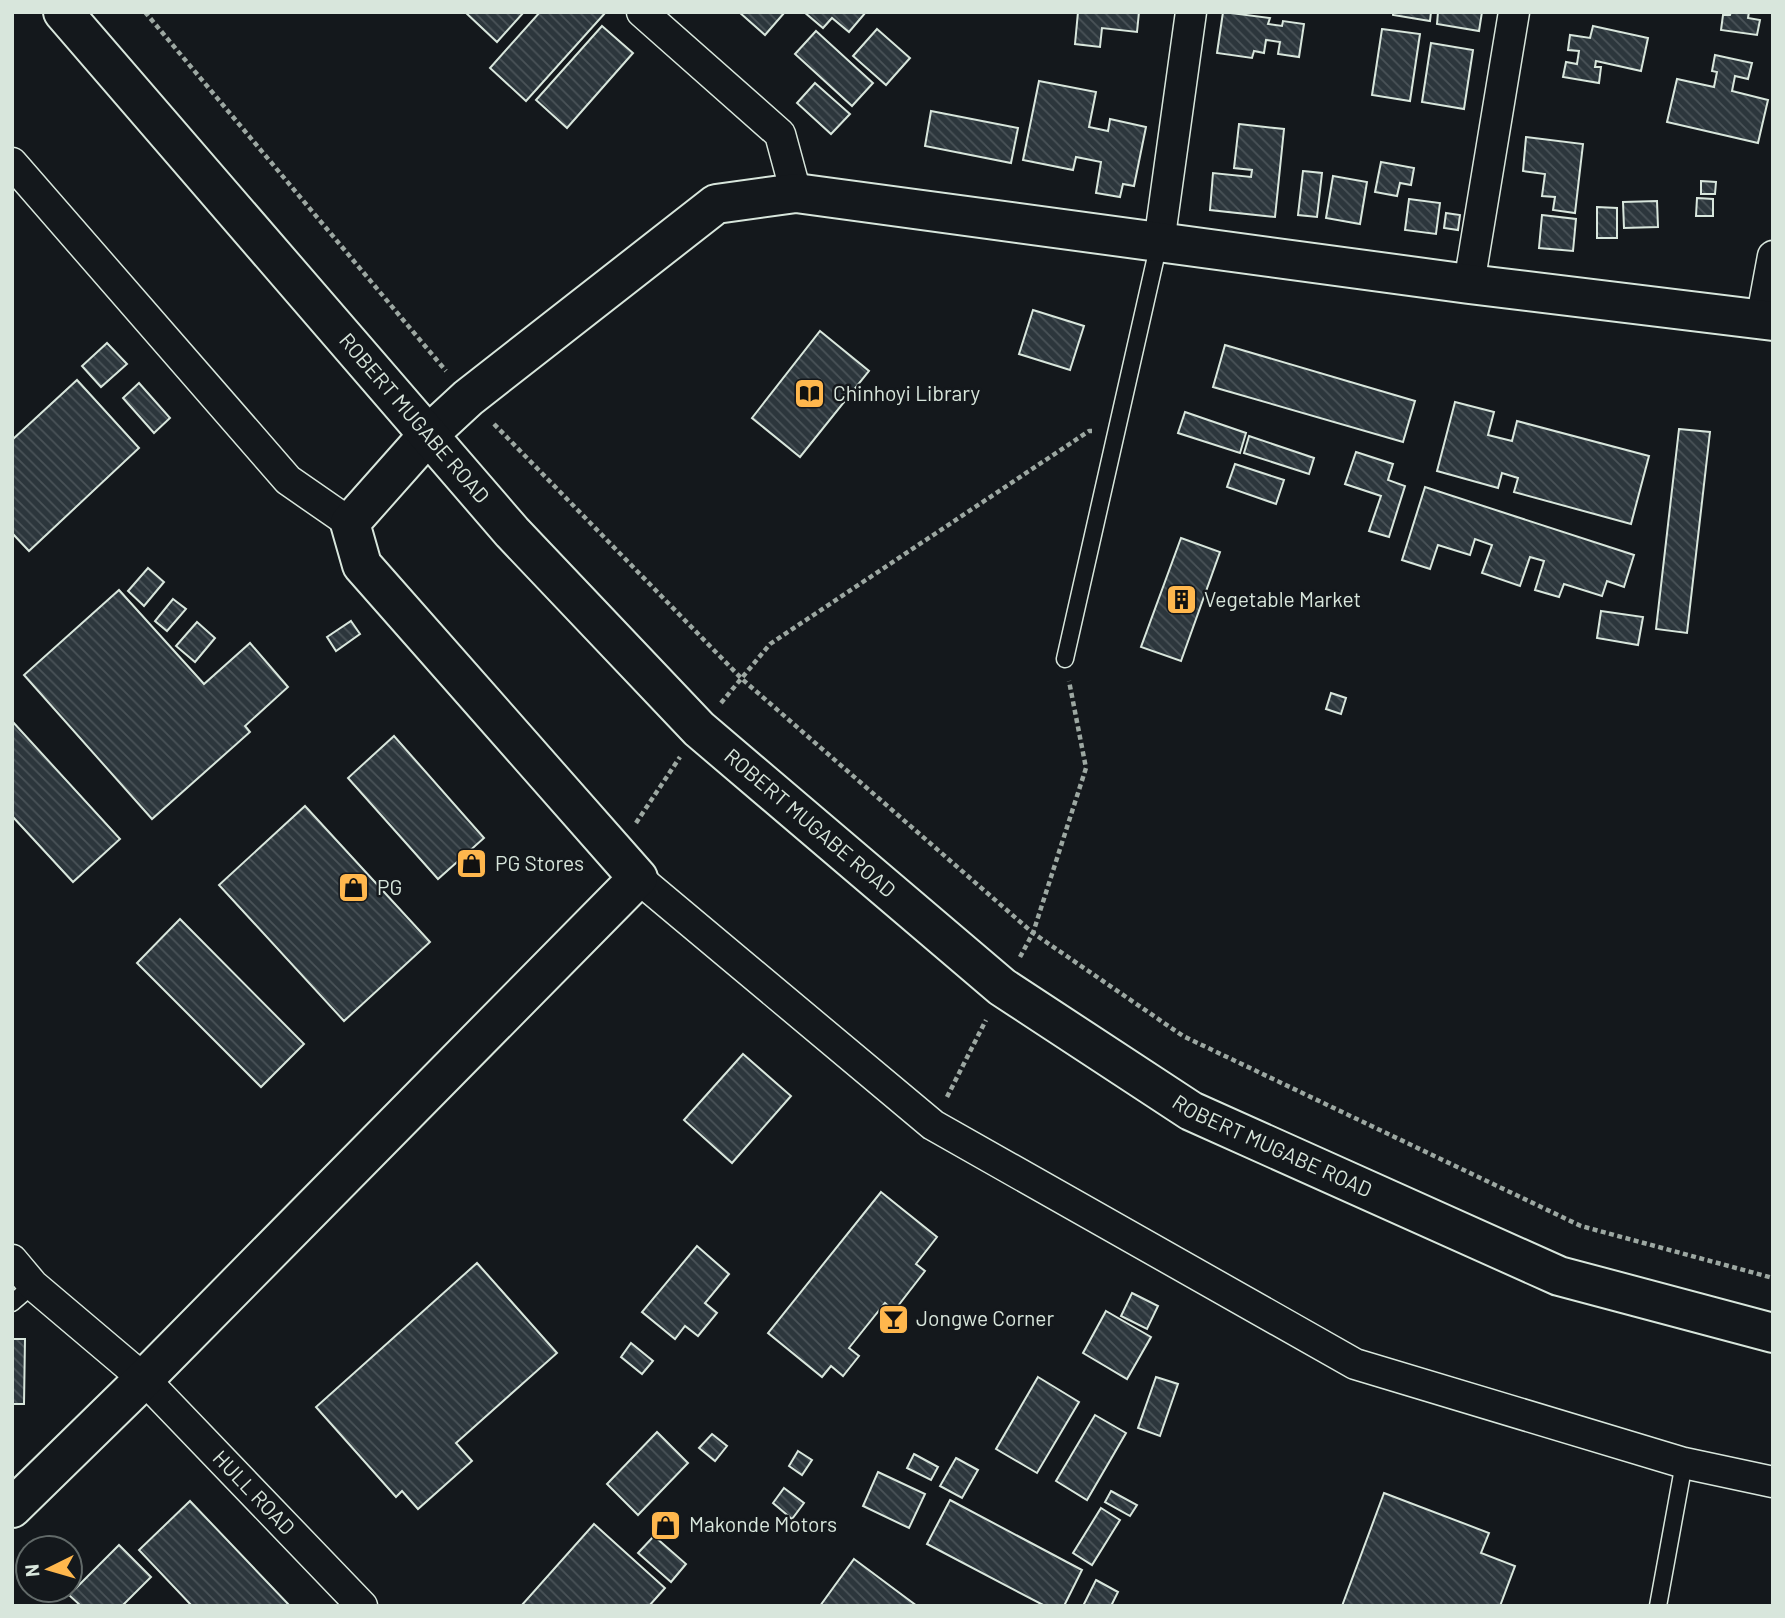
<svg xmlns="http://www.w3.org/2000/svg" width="1785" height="1618" viewBox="0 0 1785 1618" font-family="Barlow,sans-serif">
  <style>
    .building { fill: url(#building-back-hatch); stroke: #d8e6dc; stroke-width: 2 }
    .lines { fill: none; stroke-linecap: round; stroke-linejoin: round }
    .lane-casing { stroke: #d8e6dc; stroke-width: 19 }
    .street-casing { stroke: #d8e6dc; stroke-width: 33 }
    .secondary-casing { stroke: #d8e6dc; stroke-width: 42 }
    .primary-casing { stroke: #d8e6dc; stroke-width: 42 }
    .path { stroke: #9da8a2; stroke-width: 4.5; stroke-dasharray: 5 3.5; stroke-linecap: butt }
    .lane { stroke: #14181c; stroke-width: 16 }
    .street { stroke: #14181c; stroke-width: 30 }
    .secondary { stroke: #14181c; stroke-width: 38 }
    .primary { stroke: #14181c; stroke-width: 38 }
    .labels { text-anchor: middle; stroke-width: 5; stroke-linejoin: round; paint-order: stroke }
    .poi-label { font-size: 21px; fill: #d8e6dc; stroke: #14181c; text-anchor: start }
    .street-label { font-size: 21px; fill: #d8e6dc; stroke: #14181c }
  </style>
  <defs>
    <pattern id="building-back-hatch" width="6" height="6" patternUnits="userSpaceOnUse" patternTransform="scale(1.75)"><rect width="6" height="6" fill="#2c363c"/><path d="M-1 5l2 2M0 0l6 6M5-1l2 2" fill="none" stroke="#4a5358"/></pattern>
  </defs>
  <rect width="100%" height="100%" fill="#14181c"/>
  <g class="building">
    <polygon points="465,12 524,12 497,42"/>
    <polygon points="540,12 606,12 526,101 490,68"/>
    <polygon points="739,12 785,12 765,35"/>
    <polygon points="804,12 866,12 849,32 832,18 823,28"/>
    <polygon points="1078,12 1139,12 1137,32 1102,28 1100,47 1075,44"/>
    <polygon points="1223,12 1270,18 1268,24 1282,26 1283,21 1304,24 1299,57 1278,54 1280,42 1266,40 1264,53 1254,51 1252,58 1217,53"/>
    <polygon points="1393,12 1431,12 1430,21 1393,15"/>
    <polygon points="1438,12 1482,12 1479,31 1437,24"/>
    <polygon points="1731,12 1749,12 1748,18 1760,20 1757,35 1721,30 1723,15 1730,15"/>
    <polygon points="602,26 633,53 567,128 536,100"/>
    <polygon points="1593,26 1648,38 1641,71 1596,61 1595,67 1601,67 1599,83 1563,77 1566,62 1577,64 1579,51 1568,50 1570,35 1590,38"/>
    <polygon points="877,29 910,58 886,85 853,56"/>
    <polygon points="1382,29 1420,34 1410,101 1372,95"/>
    <polygon points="816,31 873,83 852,106 795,54"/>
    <polygon points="1431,43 1473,50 1464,109 1422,102"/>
    <polygon points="1715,55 1752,63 1748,79 1735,76 1732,91 1768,100 1758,143 1667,122 1677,79 1714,87 1717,72 1712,71"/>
    <polygon points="1039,81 1096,92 1089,127 1108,131 1110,119 1146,127 1134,186 1123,184 1120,197 1096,193 1101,162 1076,157 1073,170 1023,160"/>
    <polygon points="815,83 850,114 831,134 797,103"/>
    <polygon points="931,111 1018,128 1011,163 925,146"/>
    <polygon points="1239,124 1284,129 1275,217 1210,210 1213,173 1251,177 1252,170 1234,168"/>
    <polygon points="1526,137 1583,144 1575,213 1553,210 1555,197 1542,196 1545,174 1523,171"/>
    <polygon points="1381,162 1414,168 1411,185 1400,183 1397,196 1375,192"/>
    <polygon points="1303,171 1322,173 1317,217 1298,215"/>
    <polygon points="1333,176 1367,182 1360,224 1326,218"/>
    <polygon points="1701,181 1716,182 1715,194 1701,194"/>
    <polygon points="1697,198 1713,199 1713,216 1696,216"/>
    <polygon points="1409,199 1440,203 1436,234 1405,230"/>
    <polygon points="1657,201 1658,227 1624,228 1623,202"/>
    <polygon points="1597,207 1617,208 1617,238 1597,238"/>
    <polygon points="1446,213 1460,215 1458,230 1444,228"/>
    <polygon points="1542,215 1576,219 1573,251 1539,248"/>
    <polygon points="1033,310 1084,326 1070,370 1019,354"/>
    <polygon points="820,331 869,371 800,457 752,418"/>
    <polygon points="107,343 127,364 101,387 82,366"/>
    <polygon points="1225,345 1415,401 1403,442 1213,387"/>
    <polygon points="77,380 139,448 29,551 12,533 12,440"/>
    <polygon points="139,383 170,418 154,433 123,398"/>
    <polygon points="1455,402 1494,412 1488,435 1512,441 1517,421 1649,456 1631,524 1514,492 1518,478 1502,473 1498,488 1437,471"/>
    <polygon points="1185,412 1246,433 1240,453 1178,433"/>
    <polygon points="1679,429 1710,432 1687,633 1656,629"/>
    <polygon points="1249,436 1314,458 1309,474 1244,453"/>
    <polygon points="1356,452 1393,464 1388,480 1405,486 1389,537 1369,531 1381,496 1345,484"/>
    <polygon points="1235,464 1284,480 1276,504 1227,487"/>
    <polygon points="1425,487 1634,555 1624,587 1607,581 1602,596 1564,584 1559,597 1535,590 1544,561 1530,557 1520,586 1482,573 1492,545 1475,539 1470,555 1438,545 1430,569 1402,560"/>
    <polygon points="1181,538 1220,552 1181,661 1141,647"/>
    <polygon points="148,568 164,582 144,606 128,591"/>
    <polygon points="119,590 204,684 250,643 288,687 245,726 250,732 152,819 24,675"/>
    <polygon points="173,599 186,609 167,631 155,621"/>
    <polygon points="1601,611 1643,617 1638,645 1597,638"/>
    <polygon points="351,621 360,634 336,651 327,637"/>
    <polygon points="197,622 215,638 195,662 176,646"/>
    <polygon points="1331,693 1346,698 1341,714 1326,709"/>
    <polygon points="12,721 120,839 73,882 12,816"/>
    <polygon points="394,736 484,838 438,879 348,778"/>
    <polygon points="305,806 430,942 344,1021 219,885"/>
    <polygon points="180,919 304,1044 261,1087 137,963"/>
    <polygon points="743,1054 791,1096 732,1163 684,1120"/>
    <polygon points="881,1192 937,1237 916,1264 925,1271 894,1311 885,1303 849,1348 859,1356 843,1376 831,1366 822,1377 768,1333"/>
    <polygon points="697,1246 729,1274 705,1303 717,1313 698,1336 685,1326 675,1339 642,1312"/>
    <polygon points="477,1263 557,1353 456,1443 472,1461 418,1509 402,1491 396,1497 316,1407"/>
    <polygon points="1132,1293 1158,1306 1147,1329 1121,1316"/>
    <polygon points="1106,1311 1151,1337 1127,1379 1083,1353"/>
    <polygon points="12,1339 25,1339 24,1404 12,1404"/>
    <polygon points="631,1343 653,1361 642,1374 621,1357"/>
    <polygon points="1038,1377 1079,1402 1037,1473 996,1449"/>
    <polygon points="1156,1377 1178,1384 1160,1436 1138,1428"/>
    <polygon points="1095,1415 1126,1433 1087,1500 1056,1481"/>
    <polygon points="657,1432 688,1463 638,1515 607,1484"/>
    <polygon points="712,1434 727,1446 715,1461 699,1448"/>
    <polygon points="798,1451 812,1460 802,1475 789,1466"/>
    <polygon points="914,1454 938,1467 931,1480 907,1468"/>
    <polygon points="956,1458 978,1470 962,1498 940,1486"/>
    <polygon points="878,1472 925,1494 909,1528 863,1506"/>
    <polygon points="784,1488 804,1503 792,1519 773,1503"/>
    <polygon points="1111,1491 1137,1505 1130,1516 1105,1502"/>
    <polygon points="1384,1493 1489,1533 1481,1553 1515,1566 1500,1606 1342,1606"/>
    <polygon points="950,1500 1082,1570 1064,1606 1045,1606 927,1544"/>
    <polygon points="190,1501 290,1606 192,1606 139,1550"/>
    <polygon points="1101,1508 1120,1520 1092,1565 1073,1553"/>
    <polygon points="594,1524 665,1588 649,1606 521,1606"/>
    <polygon points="654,1536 686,1564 671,1582 638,1553"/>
    <polygon points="119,1545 151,1577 122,1606 81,1606 69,1595"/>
    <polygon points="854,1559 917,1606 820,1606"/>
    <polygon points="1096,1580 1118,1592 1111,1606 1083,1606"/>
  </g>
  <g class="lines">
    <defs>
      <g id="lane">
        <polyline points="1065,659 1159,243"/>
        <polyline points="12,1303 33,1285"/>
        <polyline points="1658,1606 1684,1463"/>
      </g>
      <g id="street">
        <polyline points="642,12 780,134 796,193"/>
        <polyline points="12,163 288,480 350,523"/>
        <polyline points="1159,243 1191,12"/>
        <polyline points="1469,284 1514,12"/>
        <polyline points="1761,321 1773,256"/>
        <polyline points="638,878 933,1125 1355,1364 1684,1463 1773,1482"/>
        <path id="s1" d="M12,1260L33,1285L144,1379L362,1606"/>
      </g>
      <polyline id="secondary" points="12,1508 144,1379 638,878 362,565 350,523 429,434 468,398 716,204 796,193 1469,284 1773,321"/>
      <g id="primary">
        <path id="s2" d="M63,12L512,532L699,729L1002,987L1191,1111L1559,1276L1773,1333"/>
      </g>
    </defs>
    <use href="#lane" class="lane-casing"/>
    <use href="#street" class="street-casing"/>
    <use href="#secondary" class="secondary-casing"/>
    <use href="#primary" class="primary-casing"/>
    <g class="path">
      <polyline points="145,12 446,371"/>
      <polyline points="494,424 742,679 1033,933 1183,1036 1581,1226 1773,1278"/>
      <polyline points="721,703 770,644 1089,431 1092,431"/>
      <polyline points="636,823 680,757"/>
      <polyline points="1020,957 1033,933 1086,768 1069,681"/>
      <polyline points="947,1097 986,1020"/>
    </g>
    <use href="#lane" class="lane"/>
    <use href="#street" class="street"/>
    <use href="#secondary" class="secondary"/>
    <use href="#primary" class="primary"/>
  </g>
  <defs>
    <symbol id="library-square" viewBox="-11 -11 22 22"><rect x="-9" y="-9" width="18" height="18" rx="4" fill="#ffb74d" stroke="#14181c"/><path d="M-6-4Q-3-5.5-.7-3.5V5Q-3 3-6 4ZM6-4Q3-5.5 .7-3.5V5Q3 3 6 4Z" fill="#111"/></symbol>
    <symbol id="building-square" viewBox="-11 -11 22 22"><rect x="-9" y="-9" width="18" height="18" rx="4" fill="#ffb74d" stroke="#14181c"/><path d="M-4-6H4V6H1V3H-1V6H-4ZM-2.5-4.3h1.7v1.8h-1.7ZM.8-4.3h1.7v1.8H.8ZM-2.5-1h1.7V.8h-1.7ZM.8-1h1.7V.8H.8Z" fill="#111"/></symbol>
    <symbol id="shop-square" viewBox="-11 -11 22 22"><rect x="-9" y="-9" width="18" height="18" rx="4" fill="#ffb74d" stroke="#14181c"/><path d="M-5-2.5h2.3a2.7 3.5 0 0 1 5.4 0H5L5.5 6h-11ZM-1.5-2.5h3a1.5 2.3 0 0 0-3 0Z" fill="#111"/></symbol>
    <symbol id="bar-square" viewBox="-11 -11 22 22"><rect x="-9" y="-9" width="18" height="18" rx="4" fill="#ffb74d" stroke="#14181c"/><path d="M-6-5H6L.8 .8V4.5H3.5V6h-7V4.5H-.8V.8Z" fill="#111"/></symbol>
  </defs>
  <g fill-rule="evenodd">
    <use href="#library-square" x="792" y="376" width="35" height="35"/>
    <use href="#building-square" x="1164" y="582" width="35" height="35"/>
    <use href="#shop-square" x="454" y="846" width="35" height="35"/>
    <use href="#shop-square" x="336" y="870" width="35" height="35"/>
    <use href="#bar-square" x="876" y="1302" width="35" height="35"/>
    <use href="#shop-square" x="648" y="1508" width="35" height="35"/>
  </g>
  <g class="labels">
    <g class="poi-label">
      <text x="833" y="401">Chinhoyi Library</text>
      <text x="1204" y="607">Vegetable Market</text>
      <text x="495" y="871">PG Stores</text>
      <text x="377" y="895">PG</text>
      <text x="916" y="1326">Jongwe Corner</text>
      <text x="689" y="1532">Makonde Motors</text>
    </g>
    <g class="street-label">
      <text dy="7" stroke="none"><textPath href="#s2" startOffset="537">ROBERT MUGABE ROAD</textPath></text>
      <text dy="7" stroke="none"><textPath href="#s2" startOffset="1104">ROBERT MUGABE ROAD</textPath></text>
      <text dy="7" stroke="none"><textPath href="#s2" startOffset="1671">ROBERT MUGABE ROAD</textPath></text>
      <text dy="7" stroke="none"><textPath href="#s1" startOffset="336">HULL ROAD</textPath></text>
    </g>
  </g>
  <rect width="1785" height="1618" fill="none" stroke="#d8e6dc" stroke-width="28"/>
  <g transform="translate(49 1569) rotate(265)"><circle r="33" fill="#14181c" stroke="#626a69" stroke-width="2"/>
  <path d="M0-5L12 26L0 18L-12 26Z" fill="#ffb74d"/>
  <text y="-10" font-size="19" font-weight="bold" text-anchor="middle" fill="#d8e6dc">N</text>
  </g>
</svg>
